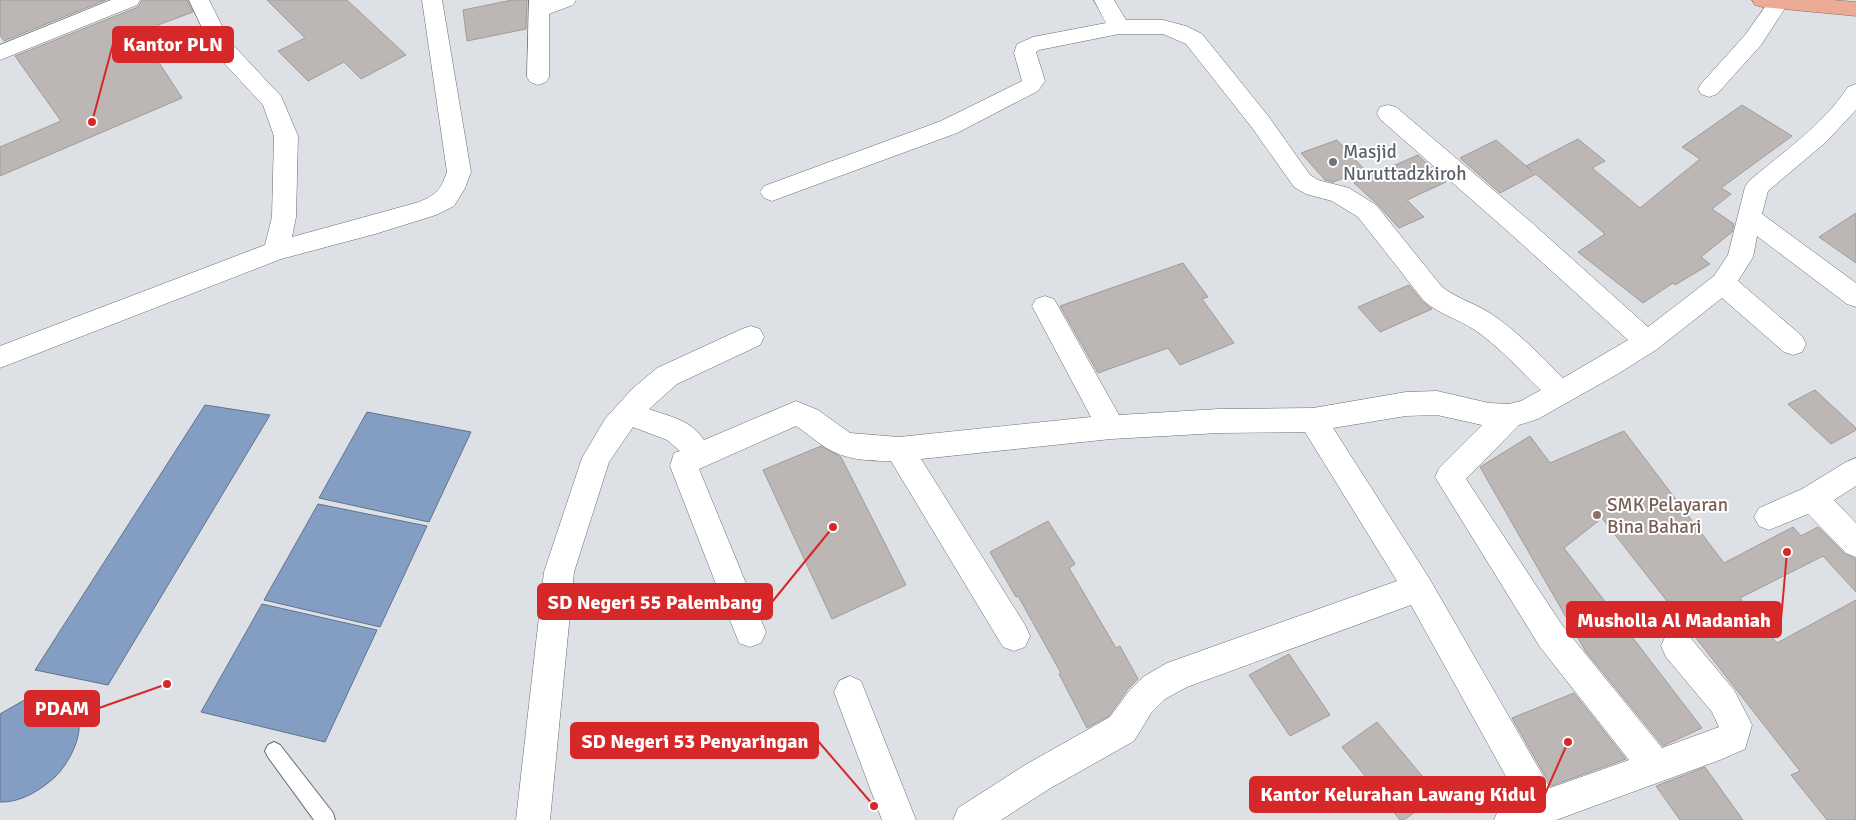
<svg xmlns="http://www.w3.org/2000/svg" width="1856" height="820" viewBox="0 0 1856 820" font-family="Signika,sans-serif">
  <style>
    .water { fill: #849ec3; stroke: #60728d }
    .building { fill: #bcb6b4; stroke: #a19b99 }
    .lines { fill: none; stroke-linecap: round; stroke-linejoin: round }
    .service-casing { stroke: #686b70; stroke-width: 2 }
    .minor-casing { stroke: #686b70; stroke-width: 1 }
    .trunk-casing { stroke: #996656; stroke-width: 1 }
    .service { fill: #fff; fill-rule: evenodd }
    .minor { fill: #fff; fill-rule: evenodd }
    .trunk { fill: #ebab96; fill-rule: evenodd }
    .worship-dot { fill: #6b7280; stroke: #fff; stroke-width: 2 }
    .education-dot { fill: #8d6e63; stroke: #fff; stroke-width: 2 }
    .labels { text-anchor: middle; stroke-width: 4; stroke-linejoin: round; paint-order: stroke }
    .worship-label { font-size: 19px; fill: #5b616d; stroke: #fff; text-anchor: start }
    .education-label { font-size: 19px; fill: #785e54; stroke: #fff; text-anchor: start }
    .leader { fill: none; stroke: #d62828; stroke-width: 2 }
    .callout-dot { fill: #d62828; stroke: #fff; stroke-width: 2 }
    .callout { fill: #d62828; stroke: #d62828; stroke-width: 2 }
    .callout-label { font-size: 20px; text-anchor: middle; font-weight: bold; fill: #fff }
  </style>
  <rect width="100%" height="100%" fill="#dde1e6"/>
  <g class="water">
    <polygon points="205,405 270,415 108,685 35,670"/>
    <polygon points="367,412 471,432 429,522 319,498"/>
    <polygon points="318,504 427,526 380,627 264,600"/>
    <polygon points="262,604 377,630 325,742 201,712"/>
    <path d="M43,696C48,697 54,696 58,698C97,709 74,759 55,777C41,790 20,803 0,802V714L26,699Z"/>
  </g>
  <g class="building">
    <polygon points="0,0 106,0 4,41 0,35"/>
    <polygon points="142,0 187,0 193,12 158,25 177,53 158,61 182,98 0,176 0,147 61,121 15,56 138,7"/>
    <polygon points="267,0 347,0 406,55 361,79 344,62 308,81 278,51 305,38"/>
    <polygon points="512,0 527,0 526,29 467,41 463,10"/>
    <polygon points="1742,105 1792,136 1721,188 1731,194 1712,209 1734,224 1732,232 1701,257 1710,264 1675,285 1673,283 1643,303 1578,252 1605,234 1536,174 1500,193 1460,158 1496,140 1532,171 1526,166 1578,139 1605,161 1592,168 1640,208 1700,159 1682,147"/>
    <polygon points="1337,140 1365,170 1333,182 1325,180 1301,153"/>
    <polygon points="1418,155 1446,182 1407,200 1424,217 1399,228 1377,204 1354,183"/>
    <polygon points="1856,213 1856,263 1819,237"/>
    <polygon points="1183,263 1208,297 1202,299 1234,343 1180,365 1168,348 1098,373 1060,306"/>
    <polygon points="1409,285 1423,302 1432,309 1380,332 1358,307"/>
    <polygon points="1815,390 1856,428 1856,430 1831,444 1788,404"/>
    <polygon points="1624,431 1724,563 1793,527 1801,536 1818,527 1845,554 1856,559 1856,592 1823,556 1740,598 1777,643 1856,600 1856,820 1827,820 1791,775 1800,771 1602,518 1564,548 1702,728 1663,746 1586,652 1480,467 1530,436 1550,463"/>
    <polygon points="821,446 841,457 906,585 832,619 763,470"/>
    <polygon points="1048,521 1075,564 1069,568 1116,648 1120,646 1138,679 1127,690 1109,716 1087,728 1059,674 1061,673 1018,596 1016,597 990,552"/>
    <polygon points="1289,654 1330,715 1290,736 1249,675"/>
    <polygon points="1574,693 1626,759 1551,786 1512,718"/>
    <polygon points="1377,722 1438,795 1404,820 1400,820 1342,747"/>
    <polygon points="1705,767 1743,820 1680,820 1656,786"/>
  </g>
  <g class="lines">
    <defs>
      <polygon id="service" points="274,742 280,745 333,813 335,820 314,820 268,757 265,751 268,745"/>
      <g id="minor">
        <polygon points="111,0 140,0 137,5 0,60 0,45"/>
        <path d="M189,0H209L230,42L281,96L298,136L296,217L292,237L419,202C437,194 440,191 447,172L422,0H442L471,172L465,188L454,206L436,215L375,234L281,259L0,368V346L265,245L272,217L274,136L263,105L213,51Z"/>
        <polygon points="529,0 576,0 573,5 549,14 549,77 546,82 538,85 530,82 527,77"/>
        <path d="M1094,0H1114L1126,20H1163L1186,26L1202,34L1269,117L1310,175L1318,180L1349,188L1376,205L1442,287C1458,299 1477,304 1493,315C1519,333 1541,356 1563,378L1628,340L1513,236L1380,119L1377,113L1380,107L1388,105L1396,107L1531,222L1648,327L1714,276L1728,255L1745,187L1749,181C1783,152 1823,125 1848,87L1856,84V110L1826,142L1768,191L1762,214L1856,283V307L1847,304L1757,236L1753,257L1738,281L1802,336L1806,344L1802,352L1793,355L1784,352L1722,298L1656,350L1616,375L1538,419L1519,425L1466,479L1562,625L1662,748L1719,727L1712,712L1666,657L1661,646L1666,635L1677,631L1688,635L1734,690L1752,725L1745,749L1720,760L1556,820H1494L1499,808L1519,800L1411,605L1187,687L1165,699L1151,713L1134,741L1049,789L1001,820H953L958,808L1025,765L1110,717L1129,691L1143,677L1167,663L1397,581L1305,432L1219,433L1111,439L921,459L1025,625L1030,636L1025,647L1014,651L1003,647L891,461C868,461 845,460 825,447C815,441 806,432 796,426L699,469L766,632L761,643L750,647L739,643L670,466L674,453L680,451L667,440L633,427L609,462L574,572L550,820H516L544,572L582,458L605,419L632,389L657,368L742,329L751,326L760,329L764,337L760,345L677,384L649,409C671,417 691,420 704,440L796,401L818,410L850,433L899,437L1091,417L1032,306L1036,299L1045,296L1054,299L1119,415L1219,409L1313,408L1406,392L1437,391L1489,403L1509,404L1521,401L1541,390C1520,370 1499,347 1475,330C1458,319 1439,314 1424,301L1358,217L1332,201L1306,194L1294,187L1253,129L1186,44L1163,34H1119L1039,50L1036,52L1045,81L1038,91L957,133L780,198L772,201L764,198L760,192L764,186L941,121L1022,81L1014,53L1017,44L1033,37L1106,23ZM1437,415L1482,425L1439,468L1435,477L1540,647L1629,760L1550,788L1429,578L1333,428L1406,416Z"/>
        <polygon points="1770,0 1788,0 1789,2 1761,45 1717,94 1709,97 1701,94 1698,89 1701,84 1745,35"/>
        <polygon points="1856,458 1856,486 1834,500 1856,523 1856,557 1846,553 1808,514 1769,530 1759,526 1754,517 1759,508 1802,489 1846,462"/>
        <polygon points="850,676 861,681 916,820 882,820 834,692 839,681"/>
      </g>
      <polygon id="trunk" points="1752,0 1833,0 1856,2 1856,16 1762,7 1755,5"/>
    </defs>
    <use href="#service" class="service-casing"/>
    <use href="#minor" class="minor-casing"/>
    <use href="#trunk" class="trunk-casing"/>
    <use href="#service" class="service"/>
    <use href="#minor" class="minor"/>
    <use href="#trunk" class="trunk"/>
  </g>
  <circle class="worship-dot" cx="1333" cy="162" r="5"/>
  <circle class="education-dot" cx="1597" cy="515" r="5"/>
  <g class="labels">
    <g class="worship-label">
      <text x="1343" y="158">Masjid<tspan x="1343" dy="22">Nuruttadzkiroh</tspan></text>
    </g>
    <g class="education-label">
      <text x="1607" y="511">SMK Pelayaran<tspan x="1607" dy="22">Bina Bahari</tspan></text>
    </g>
  </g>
  <path class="leader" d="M92 122L113 44M833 527L772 602M1787 552L1781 620M167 684L99 708M874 806L818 741M1568 742L1545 794"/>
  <g class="callout-dot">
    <circle cx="92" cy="122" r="5"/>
    <circle cx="833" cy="527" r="5"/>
    <circle cx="1787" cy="552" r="5"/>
    <circle cx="167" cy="684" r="5"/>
    <circle cx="874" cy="806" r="5"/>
    <circle cx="1568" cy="742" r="5"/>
  </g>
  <g class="callout">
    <rect x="113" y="27" width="120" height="35" rx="5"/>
    <rect x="538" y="584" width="234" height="35" rx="5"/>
    <rect x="1567" y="602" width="214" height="35" rx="5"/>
    <rect x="25" y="691" width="74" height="35" rx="5"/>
    <rect x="571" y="723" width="247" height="35" rx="5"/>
    <rect x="1250" y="777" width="295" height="35" rx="5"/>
  </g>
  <g class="callout-label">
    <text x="173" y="51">Kantor PLN</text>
    <text x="655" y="609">SD Negeri 55 Palembang</text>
    <text x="1674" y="627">Musholla Al Madaniah</text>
    <text x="62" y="715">PDAM</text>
    <text x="695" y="748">SD Negeri 53 Penyaringan</text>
    <text x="1398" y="801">Kantor Kelurahan Lawang Kidul</text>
  </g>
</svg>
